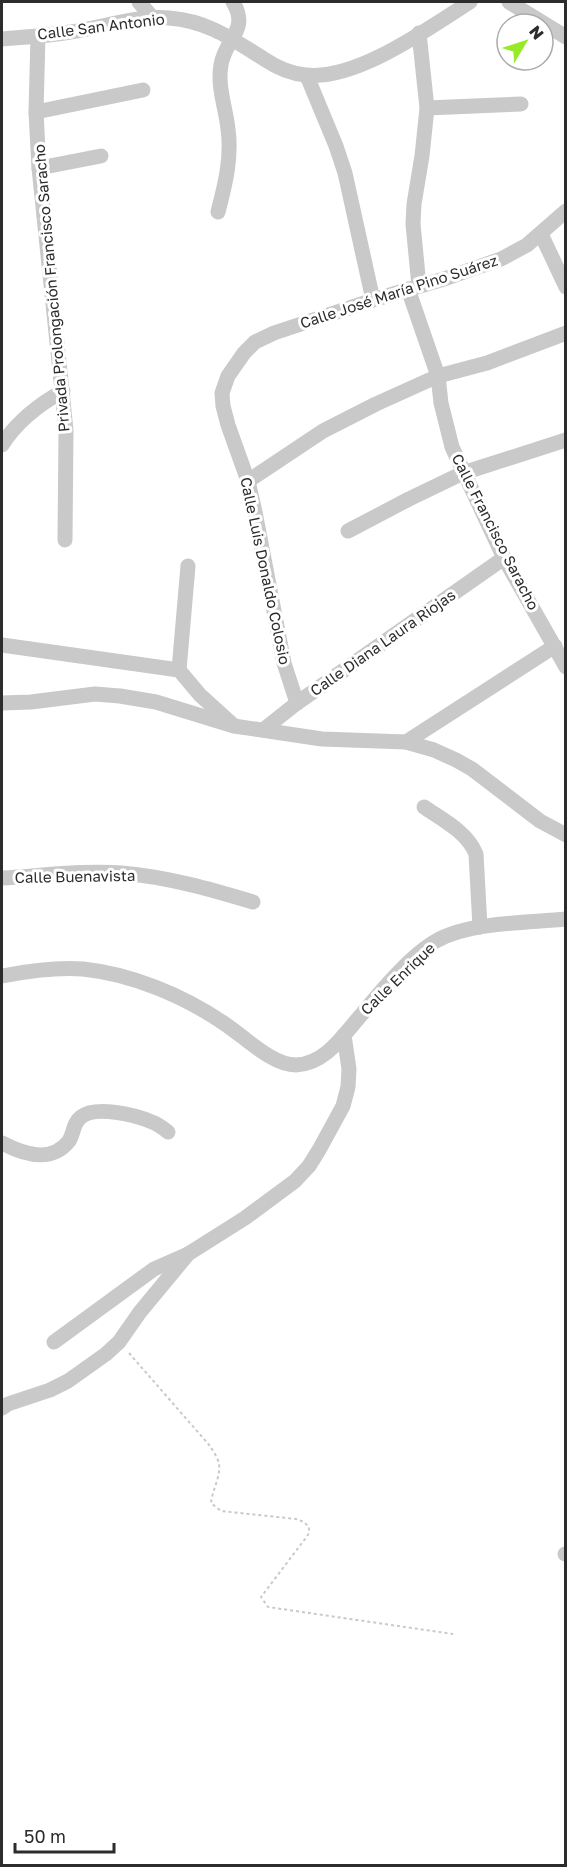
<svg xmlns="http://www.w3.org/2000/svg" width="567" height="1867" viewBox="0 0 567 1867" font-family="'Golos Text',sans-serif">
  <style>
    .lines { fill: none; stroke-linecap: round; stroke-linejoin: round }
    .path { stroke: #c9c9c9; stroke-width: 2; stroke-dasharray: 3 3; stroke-linecap: butt }
    .street { stroke: #c9c9c9; stroke-width: 15 }
    .labels { text-anchor: middle; stroke-width: 6; stroke-linejoin: round; paint-order: stroke }
    .street-label { font-size: 15px; fill: #2c2c2c; stroke: #fff }
  </style>
  <rect width="100%" height="100%" fill="#fff"/>
  <g class="lines">
    <path class="path" d="M129,1353L210,1446C213,1451 218,1458 219,1464C221,1476 212,1491 211,1503L221,1511L296,1519L304,1522L309,1527V1533L305,1539L261,1597L268,1607L453,1634"/>
    <g class="street">
      <polyline points="139,2 152,17"/>
      <polyline points="509,2 566,37"/>
      <polyline points="38,36 36,112 39,168 66,430 65,540"/>
      <path d="M2,39C24,37 47,36 70,32C102,28 136,15 169,18C208,21 232,39 264,59C276,67 292,74 306,75C356,81 429,28 470,2"/>
      <polyline points="307,76 336,146 345,173 373,300"/>
      <polyline points="427,108 521,104"/>
      <polyline points="36,112 143,90"/>
      <polyline points="39,168 101,156"/>
      <path d="M218,212C225,185 232,158 228,129C226,109 217,86 221,65C225,38 250,31 233,2"/>
      <polyline points="541,234 566,287"/>
      <polyline points="419,286 413,224 414,204 422,156 427,108 419,33"/>
      <polyline points="408,289 438,376 441,403 452,447 504,558 566,667"/>
      <path d="M2,445C17,421 38,405 63,391"/>
      <polyline points="248,481 323,431 376,404 438,376 487,363 566,333"/>
      <polyline points="348,531 409,499 463,473 566,440"/>
      <polyline points="2,645 179,670 200,695 232,724"/>
      <polyline points="179,670 188,566"/>
      <polyline points="2,703 31,702 95,694 120,696 156,702 234,726 322,739 406,742 434,750 456,760 472,769 540,821 566,835"/>
      <polyline points="297,703 284,663 255,512 248,481 228,425 223,406 222,393 228,376 244,353 255,342 274,333 373,300 447,278 501,259 527,245 566,211"/>
      <polyline points="263,730 297,703 504,558"/>
      <polyline points="406,742 555,646"/>
      <path d="M424,807C443,820 467,832 476,854L480,927"/>
      <path d="M2,878C41,876 82,870 122,873C167,877 210,889 253,902"/>
      <path d="M2,976C28,971 56,967 83,969C131,974 182,995 222,1022C243,1035 271,1065 296,1065C326,1064 344,1034 362,1014C381,991 411,955 436,941C469,922 527,923 566,919"/>
      <path d="M2,1143C23,1154 51,1164 69,1141C74,1133 73,1123 81,1117C95,1105 136,1115 152,1122C158,1124 163,1128 168,1132"/>
      <polyline points="54,1342 154,1269 188,1254 245,1218 295,1181 309,1166 319,1150 343,1106 348,1087 349,1069 344,1035"/>
      <polyline points="2,1408 8,1404 50,1390 68,1381 106,1354 119,1342 140,1312 188,1254"/>
      <polyline points="565,1554 566,1554"/>
    </g>
  </g>
  <g class="labels">
    <g class="street-label">
      <text transform="translate(101 27) rotate(-7)" y="5">Calle San Antonio</text>
      <text transform="translate(52 288) rotate(-95)" y="5">Privada Prolongación Francisco Saracho</text>
      <text transform="translate(399 292) rotate(-18)" y="5">Calle José María Pino Suárez</text>
      <text transform="translate(495 532) rotate(63)" y="5">Calle Francisco Saracho</text>
      <text transform="translate(265 571) rotate(78)" y="5">Calle Luis Donaldo Colosio</text>
      <text transform="translate(383 643) rotate(-35)" y="5">Calle Diana Laura Riojas</text>
      <text transform="translate(75 877) rotate(-1)" y="5">Calle Buenavista</text>
      <text transform="translate(398 979) rotate(-44)" y="5">Calle Enrique</text>
    </g>
  </g>
  <rect width="567" height="1867" fill="none" stroke="#2c2c2c" stroke-width="6"/>
  <g transform="translate(525 42) rotate(51)"><circle r="28" fill="#ffffff" stroke="#ababab" stroke-width="1.5"/>
  <path d="M0-4.5L10 22L0 15L-10 22Z" fill="#96ea27"/>
  <text y="-9" font-size="16" font-weight="bold" text-anchor="middle" fill="#2c2c2c">N</text>
  </g>
  <path d="M15 1843v9h99v-9" fill="none" stroke="#2c2c2c" stroke-width="3"/>
  <text x="24" y="1843" font-size="18" fill="#2c2c2c" stroke="#ffffff" stroke-width="4.5" paint-order="stroke">50 m</text>
</svg>
